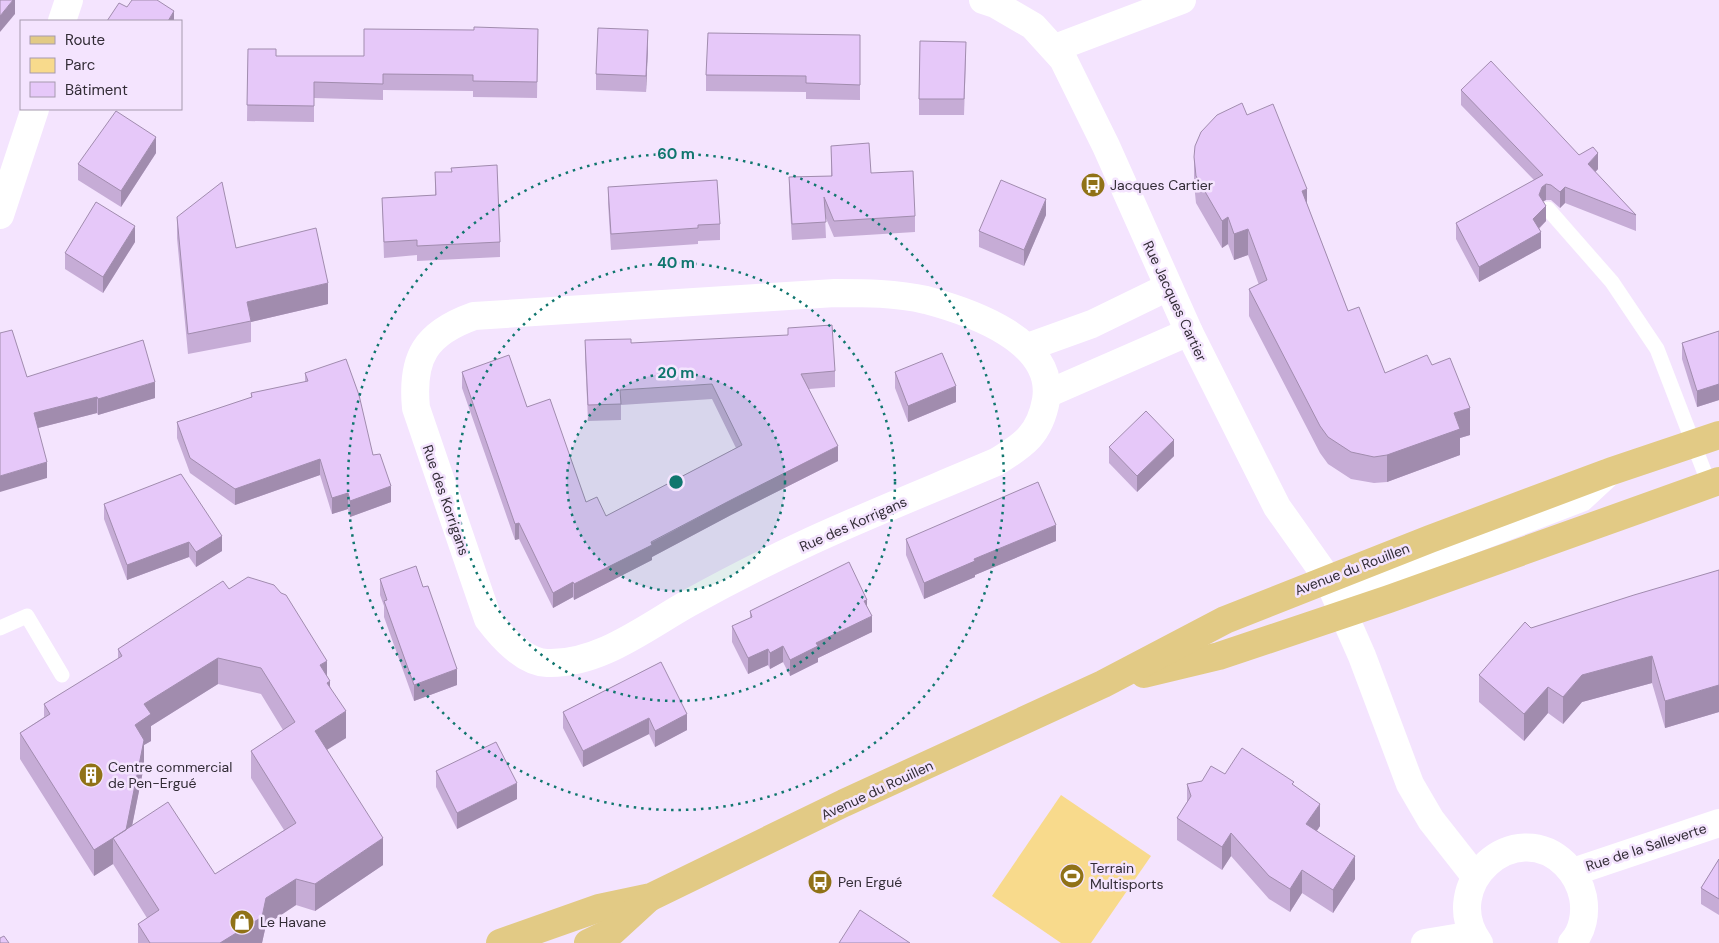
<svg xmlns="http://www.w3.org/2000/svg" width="1719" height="943" viewBox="0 0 1719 943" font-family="'DM Sans',sans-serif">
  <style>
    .green { fill: #f8da8c }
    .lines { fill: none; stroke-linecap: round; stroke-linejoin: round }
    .service { stroke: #fff; stroke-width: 15 }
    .minor { stroke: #fff; stroke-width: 28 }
    .tertiary { stroke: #fff; stroke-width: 28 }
    .secondary { stroke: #fff; stroke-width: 28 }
    .primary { stroke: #e2ca85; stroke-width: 28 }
    .wall { fill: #c6acd6; fill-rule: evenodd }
    .shaded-wall { fill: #a18cae }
    .building { fill: #e6c8f9; stroke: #a18cae }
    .ring { fill: none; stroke: #0f766e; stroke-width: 2.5; stroke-dasharray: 2.5 5 }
    .labels { text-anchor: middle; stroke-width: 5; stroke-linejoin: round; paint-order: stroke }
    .poi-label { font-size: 14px; fill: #322c36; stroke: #f4e4fe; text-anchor: start }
    .street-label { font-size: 14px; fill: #322c36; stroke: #f4e4fe }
    .centre { fill: #0f766e; stroke: #f4e4fe; stroke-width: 2.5 }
    .ring-label { font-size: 15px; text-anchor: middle; font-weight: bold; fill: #0f766e; stroke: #f4e4fe; stroke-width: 5; stroke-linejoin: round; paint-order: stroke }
  </style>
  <rect width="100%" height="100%" fill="#f4e4fe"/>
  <polygon class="green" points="1061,795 1151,856 1091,943 1061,943 992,896"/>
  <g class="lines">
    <g class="service">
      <polyline points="1548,209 1612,282 1657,349 1709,484"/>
      <polyline points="0,628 27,616 62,675"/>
    </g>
    <g class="minor">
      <polyline points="983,0 995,4 1033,26 1063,59 1106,146 1189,332 1277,507 1328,579"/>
      <polyline points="62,21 69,0"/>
      <polyline points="1055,48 1182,0"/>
      <polyline points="0,215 35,109"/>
      <path d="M835,293C865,293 896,293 926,300C971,312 1056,341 1046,400C1040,434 1024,445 996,462C935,488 872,513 811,541C770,560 729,581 689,603C646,627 599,665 547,663C523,662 501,636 488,619L416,408C411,357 426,333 474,316Z"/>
      <polyline points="1028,347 1092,324 1168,287"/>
      <polyline points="1047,394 1189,332"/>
      <polyline points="1573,872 1719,823"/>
      <polyline points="1425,943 1473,935"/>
    </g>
    <g class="tertiary">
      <polyline points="1328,579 1362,656 1410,784 1431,820 1475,876"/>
      <path d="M1479,943C1437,885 1515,815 1565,864C1574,873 1580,883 1583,897C1586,913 1583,931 1572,943"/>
    </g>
    <polyline class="secondary" points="1343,613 1364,588 1387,572 1581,498 1609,472"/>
    <g class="primary">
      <polyline points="1144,674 1219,656 1389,599 1719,481"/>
      <polyline points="500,943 599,908 651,897 844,803 1103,684 1225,620 1430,539 1609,472 1719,435"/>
      <polyline points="588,943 613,931 649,898"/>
    </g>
  </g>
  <g class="wall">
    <polygon points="538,29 537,98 473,97 473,91 383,90 383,100 314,98 314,122 247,121 248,49 276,56 364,56 474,30"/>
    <polygon points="860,35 860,100 806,99 806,92 706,91 706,75"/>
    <polygon points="648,46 646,92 596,90 596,74"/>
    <polygon points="966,58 964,115 919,115 919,99"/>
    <polygon points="1461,90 1598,169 1595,172 1636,215 1636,231 1565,203 1560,208 1551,200 1546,200 1543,201 1546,221 1539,229 1541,248 1479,282 1456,239 1456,223 1534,180 1461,105"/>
    <polygon points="1247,115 1307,204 1348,311 1385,373 1470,435 1460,438 1460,455 1387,482 1374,483 1351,479 1328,464 1320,453 1249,316 1249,289 1259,285 1248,255 1234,260 1228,244 1222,248 1196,203 1194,184 1194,157"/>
    <polygon points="831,146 871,173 915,216 915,232 834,237 825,216 826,238 792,240 789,193 789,177 831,176"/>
    <polygon points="156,153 121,207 78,180 78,164"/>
    <polygon points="435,172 500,242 500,257 417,261 417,255 384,258 382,198 435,195"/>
    <polygon points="608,187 720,224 720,240 698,241 698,244 611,250 608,203"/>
    <polygon points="1046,215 1024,266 979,247 979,231"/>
    <polygon points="177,217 236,248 328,304 251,322 251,342 188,354 177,238"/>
    <polygon points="135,242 103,293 65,269 65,253"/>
    <polygon points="1719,331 1719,400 1697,407 1682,359 1682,343"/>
    <polygon points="585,340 631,343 835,371 835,387 809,389 838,461 731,515 652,557 652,560 574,600 573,597 553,608 519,539 515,540 462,388 462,372 527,407 586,502 606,516 736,448 712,399 621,405 621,420 588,421 585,356"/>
    <polygon points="895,372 956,402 908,422 895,388"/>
    <polygon points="305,373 373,455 391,502 350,517 348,509 332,514 320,475 235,505 190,473 177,438 177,422 251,398 251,393 305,382"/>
    <polygon points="27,377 155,398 98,415 97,413 38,428 47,478"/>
    <polygon points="1109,447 1174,456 1137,492 1109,463"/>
    <polygon points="104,504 222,551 196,567 189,557 127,580 104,519"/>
    <polygon points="906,539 1056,541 975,575 975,577 924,599 906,555"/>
    <polygon points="1719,570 1719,712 1665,728 1652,683 1582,702 1563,724 1548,713 1524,741 1479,702 1479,675 1531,628"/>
    <polygon points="380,579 423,587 457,685 414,701 384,617 384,606 380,595"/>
    <path d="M229,589L327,676L346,738L327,750L383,865L315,911L296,905L266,925L262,943H138V924L147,918L113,864L94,876L20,759V733L44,717V704L118,659V649ZM218,684L261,694L283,730L251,751V778L284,830L215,874L132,826L144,766V745L151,741V726Z"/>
    <polygon points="867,608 872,632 818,658 818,662 790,676 783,662 770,669 768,665 748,674 732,642 732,626 750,618 750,611"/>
    <polygon points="661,662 687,730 655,747 649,734 583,767 563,728 563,712"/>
    <polygon points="436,771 517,799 457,829 436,787"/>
    <polygon points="1225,774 1294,785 1320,826 1317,831 1355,879 1333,913 1302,893 1290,912 1269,899 1231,856 1222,870 1177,840 1177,818 1187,802 1187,784 1202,781"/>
    <polygon points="1719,859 1719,915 1701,904 1701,888"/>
  </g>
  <g class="shaded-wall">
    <polygon points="13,0 15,0 15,14 0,32 0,16"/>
    <polygon points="174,11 174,21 168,21"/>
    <polygon points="648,30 648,46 646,92 646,76"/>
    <polygon points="156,137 156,153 121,207 121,191"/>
    <polygon points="1598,153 1598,169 1588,180 1588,164"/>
    <polygon points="1546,184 1546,200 1542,202 1539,195 1542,187"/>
    <polygon points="1565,187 1565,203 1560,208 1560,192"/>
    <polygon points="1307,189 1307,216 1302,191"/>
    <polygon points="1046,199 1046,215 1024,266 1024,250"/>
    <polygon points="1546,206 1546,221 1533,234 1533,219"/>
    <polygon points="1228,217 1228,244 1222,248 1222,221"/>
    <polygon points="135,226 135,242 103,293 103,277"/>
    <polygon points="1248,229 1248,255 1234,260 1234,234"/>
    <polygon points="1541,232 1541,248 1479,282 1479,267"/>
    <polygon points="328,283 328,304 251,322 247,302"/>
    <polygon points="155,382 155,398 98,415 98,399"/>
    <polygon points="1719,384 1719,400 1697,407 1697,391"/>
    <polygon points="956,386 956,402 908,422 908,406"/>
    <polygon points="97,397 97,413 34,429 34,413"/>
    <polygon points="1470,408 1470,435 1460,438 1460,455 1387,482 1387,455 1454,413"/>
    <polygon points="1174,440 1174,456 1137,492 1137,476"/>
    <polygon points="838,446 838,461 731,515 652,557 652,560 574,600 574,584 731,500"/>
    <polygon points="320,459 320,475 235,505 235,489"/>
    <polygon points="47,462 47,478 0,492 0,476"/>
    <polygon points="391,486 391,502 350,517 350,501"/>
    <polygon points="348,493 348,509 332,514 332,498"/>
    <polygon points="519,523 519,539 515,540 515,524"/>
    <polygon points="1056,525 1056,541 975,575 975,577 924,599 924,583 974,559"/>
    <polygon points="222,536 222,551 196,567 196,552"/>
    <polygon points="189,542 189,557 127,580 127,565"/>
    <polygon points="573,582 573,597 553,608 553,593"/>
    <polygon points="867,600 867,616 864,601"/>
    <polygon points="872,616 872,632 818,658 818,662 790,676 790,660 816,643"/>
    <polygon points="783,646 783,662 770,669 770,653"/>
    <polygon points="768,649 768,665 748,674 748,658"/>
    <polygon points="1652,656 1652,683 1582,702 1563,724 1563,697 1582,675"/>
    <polygon points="218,658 218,684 151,726 151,741 144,745 144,766 126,856 113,838 113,864 94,876 94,850 135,725 144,704"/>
    <polygon points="327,661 327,683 330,681 330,707 320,665"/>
    <polygon points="457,669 457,685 414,701 414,685"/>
    <polygon points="1719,685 1719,712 1665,728 1665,701"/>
    <polygon points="1548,687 1548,713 1524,741 1524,714"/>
    <polygon points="346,711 346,738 315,757 315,731"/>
    <polygon points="687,714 687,730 655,747 655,731"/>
    <polygon points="649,718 649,734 583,767 583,751"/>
    <polygon points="517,783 517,799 457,829 457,813"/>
    <polygon points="1320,804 1320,826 1306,846 1306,824"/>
    <polygon points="1231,833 1231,856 1222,870 1222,847"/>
    <polygon points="383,838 383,865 315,911 315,884"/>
    <polygon points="1355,856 1355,879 1333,913 1333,890"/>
    <polygon points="1302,870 1302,893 1290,912 1290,889"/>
    <polygon points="296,879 296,905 266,925 262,943 220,943 266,898"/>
  </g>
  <g class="building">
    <polygon points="0,0 13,0 0,16"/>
    <polygon points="132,0 157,0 174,11 168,21 107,21 119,3 127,7"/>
    <polygon points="474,27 538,29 537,82 473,81 473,75 383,74 383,84 314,82 314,106 247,105 248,49 276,49 276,56 364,56 364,29 474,30"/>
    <polygon points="598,28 648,30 646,76 596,74"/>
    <polygon points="708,33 860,35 860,85 806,83 806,76 706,75"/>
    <polygon points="920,41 966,42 964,99 919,99"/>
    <polygon points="1491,61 1579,155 1593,147 1598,153 1588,164 1636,215 1565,187 1560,192 1551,185 1546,184 1542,187 1539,195 1546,206 1533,219 1541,232 1479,267 1456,223 1543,175 1461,90"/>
    <polygon points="1242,103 1247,115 1273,104 1307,189 1302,191 1348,311 1359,307 1385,373 1427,355 1432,365 1450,358 1470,408 1454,413 1460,429 1387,455 1374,457 1351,452 1328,437 1320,426 1249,289 1267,280 1248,229 1234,234 1228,217 1222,221 1196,176 1194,157 1195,146 1201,132 1217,115"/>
    <polygon points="116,111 156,137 121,191 78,164"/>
    <polygon points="869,143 871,173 913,171 915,216 834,221 824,197 826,222 792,224 789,177 832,176 831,146"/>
    <polygon points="497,165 500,242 417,246 417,240 384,242 382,198 436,195 435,172 452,172 451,168"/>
    <polygon points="717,180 720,224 698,225 698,228 611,234 608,187"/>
    <polygon points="1001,180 1046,199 1024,250 979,231"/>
    <polygon points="222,182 236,248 316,228 328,283 247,302 251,321 188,334 177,217"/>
    <polygon points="96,202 135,226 103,277 65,253"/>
    <polygon points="832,325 835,371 801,374 838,446 731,500 651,542 652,545 574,584 573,582 553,593 519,523 515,524 462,372 509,355 527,407 550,399 586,502 597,497 606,516 742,445 712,384 620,390 621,404 588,405 585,340 631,339 631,343 788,335 788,328"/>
    <polygon points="12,330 27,377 143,340 155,382 98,399 97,397 34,413 47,462 0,476 0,333"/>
    <polygon points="1719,331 1719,384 1697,391 1682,343"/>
    <polygon points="942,353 956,386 908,406 895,372"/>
    <polygon points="346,359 359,395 373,455 380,454 391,486 350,501 348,493 332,498 320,459 235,489 190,458 177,422 252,397 251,393 308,381 305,373"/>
    <polygon points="1146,411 1174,440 1137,476 1109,447"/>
    <polygon points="181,474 222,536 196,552 189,542 127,565 104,504"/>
    <polygon points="1038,482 1056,525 974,559 975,561 924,583 906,539"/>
    <polygon points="849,562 867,600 864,601 872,616 816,643 818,646 790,660 783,646 770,653 768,649 748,658 732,626 752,617 750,611"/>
    <polygon points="416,566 423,587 428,586 457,669 414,685 384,601 387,600 380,579"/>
    <polygon points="1719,570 1719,685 1665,701 1652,656 1582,675 1563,697 1548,687 1524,714 1479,675 1525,622 1531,628 1634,595"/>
    <polygon points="248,577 274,585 281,593 286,595 327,661 320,665 330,681 327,683 346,711 315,731 383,838 315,884 296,879 266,898 262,917 220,943 150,943 138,924 159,910 113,838 168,802 215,874 296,823 251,751 295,722 261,668 218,658 144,704 151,714 135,725 144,740 126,830 94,850 20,733 50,714 44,704 122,656 118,649 223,581 229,589"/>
    <polygon points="661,662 687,714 655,731 649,718 583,751 563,712"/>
    <polygon points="496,742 517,783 457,813 436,771"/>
    <polygon points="1242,748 1294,782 1292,784 1320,804 1306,824 1355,856 1333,890 1302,870 1290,889 1269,876 1231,833 1222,847 1177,818 1191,796 1187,784 1202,781 1211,766 1225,774"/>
    <polygon points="1719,859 1719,899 1701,888"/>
    <polygon points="860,910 910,943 839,943"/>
    <polygon points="4,936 9,943 0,943 0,938"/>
  </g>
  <circle cx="676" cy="482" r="109" fill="#0f766e" fill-opacity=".12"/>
  <g class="ring">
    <circle cx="676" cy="482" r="109"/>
    <circle cx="676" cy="482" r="219"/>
    <circle cx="676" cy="482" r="328"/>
  </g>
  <defs>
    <symbol id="bus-disc" viewBox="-11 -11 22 22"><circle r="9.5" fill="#907217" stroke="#f4e4fe"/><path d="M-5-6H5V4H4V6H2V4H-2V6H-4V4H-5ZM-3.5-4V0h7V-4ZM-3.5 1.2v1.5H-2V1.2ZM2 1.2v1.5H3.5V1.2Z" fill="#fff"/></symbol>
    <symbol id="building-disc" viewBox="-11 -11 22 22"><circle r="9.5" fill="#907217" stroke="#f4e4fe"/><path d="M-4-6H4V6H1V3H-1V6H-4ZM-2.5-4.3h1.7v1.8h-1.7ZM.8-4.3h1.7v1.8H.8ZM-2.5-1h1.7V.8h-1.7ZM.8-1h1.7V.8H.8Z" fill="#fff"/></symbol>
    <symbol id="stadium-disc" viewBox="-11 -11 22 22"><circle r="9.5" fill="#907217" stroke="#f4e4fe"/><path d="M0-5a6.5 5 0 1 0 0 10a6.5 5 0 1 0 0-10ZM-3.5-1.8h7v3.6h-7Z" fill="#fff"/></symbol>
    <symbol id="shop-disc" viewBox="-11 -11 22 22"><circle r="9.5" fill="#907217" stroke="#f4e4fe"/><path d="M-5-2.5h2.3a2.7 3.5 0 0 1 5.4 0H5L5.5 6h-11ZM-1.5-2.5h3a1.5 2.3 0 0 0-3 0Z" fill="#fff"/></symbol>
  </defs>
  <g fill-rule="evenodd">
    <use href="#bus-disc" x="1079" y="171" width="28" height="28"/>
    <use href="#building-disc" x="77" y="761" width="28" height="28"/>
    <use href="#stadium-disc" x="1058" y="862" width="28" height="28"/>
    <use href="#bus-disc" x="806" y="868" width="28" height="28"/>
    <use href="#shop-disc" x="228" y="908" width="28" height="28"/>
  </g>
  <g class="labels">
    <g class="poi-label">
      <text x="1110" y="190">Jacques Cartier</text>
      <text x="108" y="772">Centre commercial<tspan x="108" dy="16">de Pen-Ergué</tspan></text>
      <text x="1090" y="873">Terrain<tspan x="1090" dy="16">Multisports</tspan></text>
      <text x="838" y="887">Pen Ergué</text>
      <text x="260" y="927">Le Havane</text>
    </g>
    <g class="street-label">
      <text transform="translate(1175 301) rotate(65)" y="5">Rue Jacques Cartier</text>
      <text transform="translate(446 500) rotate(71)" y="5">Rue des Korrigans</text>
      <text transform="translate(853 524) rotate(-24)" y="5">Rue des Korrigans</text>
      <text transform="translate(1352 569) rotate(-21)" y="5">Avenue du Rouillen</text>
      <text transform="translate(877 790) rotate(-25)" y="5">Avenue du Rouillen</text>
      <text transform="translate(1646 847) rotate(-18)" y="5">Rue de la Salleverte</text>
    </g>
  </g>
  <circle cx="676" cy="482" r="8" class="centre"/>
  <g class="ring-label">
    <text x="676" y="159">60 m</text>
    <text x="676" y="268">40 m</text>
    <text x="676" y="378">20 m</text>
  </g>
  <rect x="20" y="20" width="162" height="90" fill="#f4e4fe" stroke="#a69aae"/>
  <rect x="30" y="36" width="25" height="8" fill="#e2ca85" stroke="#a69aae"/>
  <text x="65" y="45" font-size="15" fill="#322c36">Route</text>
  <rect x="30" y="58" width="25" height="15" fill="#f8da8c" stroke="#a69aae"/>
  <text x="65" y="70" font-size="15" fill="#322c36">Parc</text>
  <rect x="30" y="82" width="25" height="15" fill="#e6c8f9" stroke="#a69aae"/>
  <text x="65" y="95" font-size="15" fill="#322c36">Bâtiment</text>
</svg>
